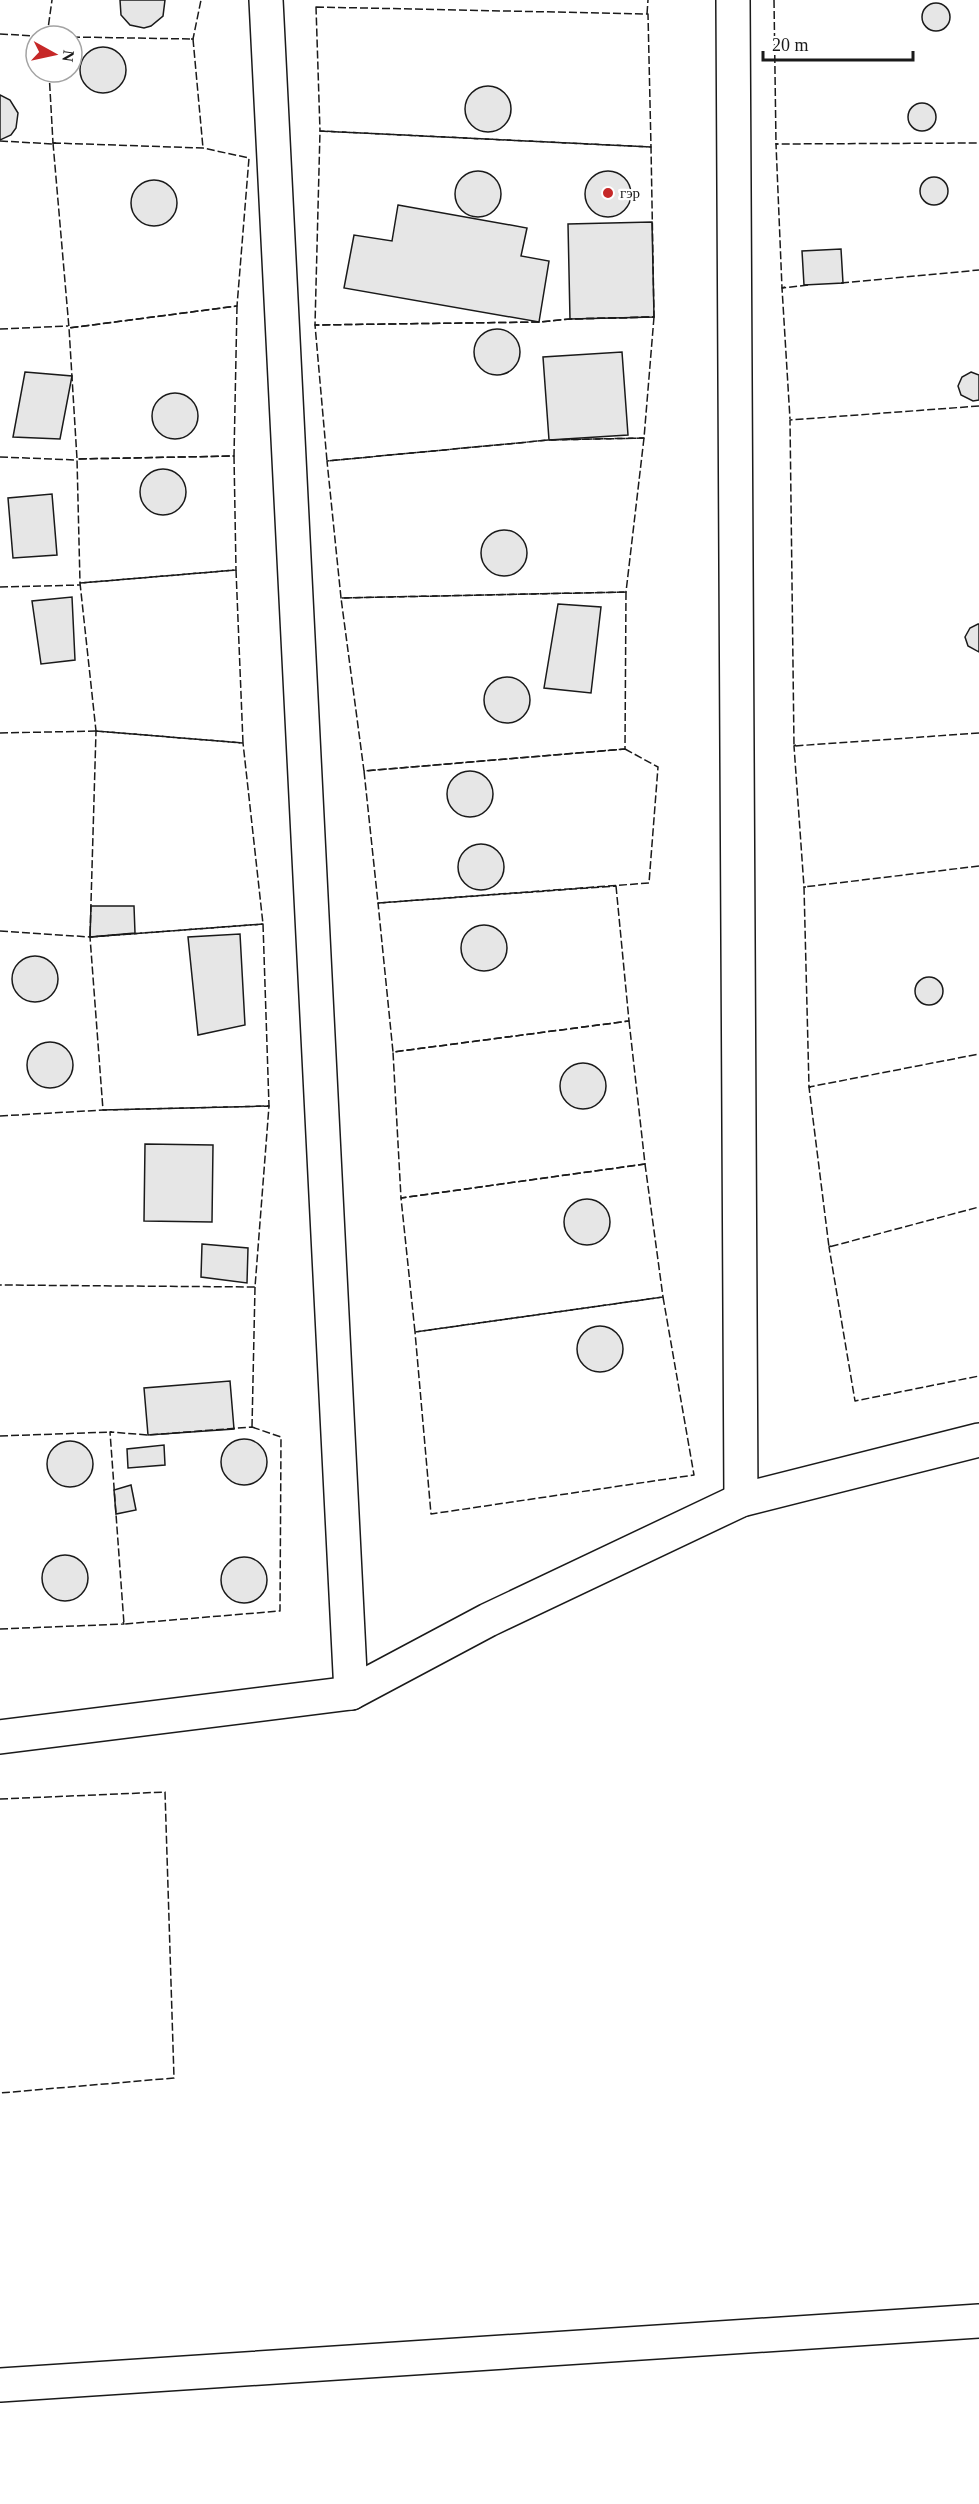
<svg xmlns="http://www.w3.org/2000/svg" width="979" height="2504" viewBox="0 0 979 2504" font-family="Georgia,serif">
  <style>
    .building { fill: #e6e6e6; stroke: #1a1a1a; stroke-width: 1.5 }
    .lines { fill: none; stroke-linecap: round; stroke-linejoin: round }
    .minor-casing { stroke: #1a1a1a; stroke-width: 36 }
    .minor { stroke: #fff; stroke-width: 33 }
    .fence { stroke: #1a1a1a; stroke-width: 1.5; stroke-dasharray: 8 3; stroke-linecap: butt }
    .poi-dot { fill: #c62828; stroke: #fff; stroke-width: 2 }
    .labels { text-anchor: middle; stroke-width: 4.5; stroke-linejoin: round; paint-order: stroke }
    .poi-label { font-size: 15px; fill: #1a1a1a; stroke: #fff; text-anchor: start }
  </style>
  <rect width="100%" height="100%" fill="#fff"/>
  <g class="building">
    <polygon points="120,0 165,0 163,16 151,26 144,28 130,25 121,15"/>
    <circle cx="936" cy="17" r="14"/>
    <circle cx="103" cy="70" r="23"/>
    <circle cx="488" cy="109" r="23"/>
    <polygon points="0,95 10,100 18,113 16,128 11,135 0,140"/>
    <circle cx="922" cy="117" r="14"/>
    <circle cx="608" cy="194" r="23"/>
    <circle cx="478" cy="194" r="23"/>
    <circle cx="934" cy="191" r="14"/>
    <circle cx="154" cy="203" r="23"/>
    <polygon points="398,205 527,228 521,256 549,261 539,322 344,288 354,235 392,241"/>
    <polygon points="652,222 654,317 570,319 568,224"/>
    <polygon points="841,249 843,283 804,285 802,251"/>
    <circle cx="497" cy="352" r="23"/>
    <polygon points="622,352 628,435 549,440 543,357"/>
    <polygon points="25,372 72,376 60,439 13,437"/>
    <polygon points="971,372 979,375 979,400 973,401 961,395 958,386 962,377"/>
    <circle cx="175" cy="416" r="23"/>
    <circle cx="163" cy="492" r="23"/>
    <polygon points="52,494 57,555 13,558 8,498"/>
    <circle cx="504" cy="553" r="23"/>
    <polygon points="72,597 75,660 41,664 32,601"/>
    <polygon points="558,604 601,607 591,693 544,688"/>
    <polygon points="978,624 979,624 979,652 968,646 965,637 970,628"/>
    <circle cx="507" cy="700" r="23"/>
    <circle cx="470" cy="794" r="23"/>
    <circle cx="481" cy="867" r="23"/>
    <polygon points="91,906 134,906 135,933 90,937"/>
    <circle cx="484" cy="948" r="23"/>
    <polygon points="240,934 245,1025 198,1035 188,937"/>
    <circle cx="35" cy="979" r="23"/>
    <circle cx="929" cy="991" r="14"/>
    <circle cx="50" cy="1065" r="23"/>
    <circle cx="583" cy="1086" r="23"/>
    <polygon points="145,1144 213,1145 212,1222 144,1221"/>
    <circle cx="587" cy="1222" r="23"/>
    <polygon points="202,1244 248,1248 247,1283 201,1277"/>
    <circle cx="600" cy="1349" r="23"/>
    <polygon points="230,1381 234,1429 148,1435 144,1388"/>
    <circle cx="244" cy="1462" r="23"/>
    <circle cx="70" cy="1464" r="23"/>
    <polygon points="164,1445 165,1465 128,1468 127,1449"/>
    <polygon points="131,1485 136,1510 116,1514 114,1490"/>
    <circle cx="65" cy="1578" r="23"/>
    <circle cx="244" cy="1580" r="23"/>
  </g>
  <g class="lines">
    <defs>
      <g id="minor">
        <polyline points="266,0 351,1693"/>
        <polyline points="733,0 741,1500"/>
        <polyline points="0,1737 351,1693 488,1620 741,1500 979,1440"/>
        <polyline points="0,2385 979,2321"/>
      </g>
    </defs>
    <use href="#minor" class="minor-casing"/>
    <use href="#minor" class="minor"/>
    <g class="fence">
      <polyline points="774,0 776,144 778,144"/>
      <polygon points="316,7 648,14 651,147 320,131"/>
      <polyline points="647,14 648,0"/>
      <polyline points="0,34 36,36"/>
      <polyline points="47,36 52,0"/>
      <polyline points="72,37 193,39 203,148"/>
      <polyline points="191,39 193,39 201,0"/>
      <polyline points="49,72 53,143 56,143"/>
      <polygon points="320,131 651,147 654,317 570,319 539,322 315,325"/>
      <polyline points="0,141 53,144"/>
      <polygon points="53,143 203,148 249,158 237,306 69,328"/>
      <polyline points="841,283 979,270"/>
      <polyline points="808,285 782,288 776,144 979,143"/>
      <polyline points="785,287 782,288 790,419"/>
      <polygon points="237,306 234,456 77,459 69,328"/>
      <polygon points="654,317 644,438 549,440 327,461 315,325 539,322 570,319"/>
      <polyline points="0,329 68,326"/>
      <polyline points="979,406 790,420 794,746 979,733"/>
      <polygon points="644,438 626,592 341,598 327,461 549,440"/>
      <polygon points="234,456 236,570 80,583 77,459"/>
      <polyline points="0,457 77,460"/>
      <polygon points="236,570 243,743 96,731 80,583"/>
      <polyline points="0,587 80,585"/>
      <polygon points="626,592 625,749 364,771 341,598"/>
      <polygon points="96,731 243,743 263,924 90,937"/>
      <polyline points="0,733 96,731 96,734"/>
      <polyline points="796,745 794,746 804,887 806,887"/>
      <polygon points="625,749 658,767 649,883 378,903 364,771"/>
      <polyline points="979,866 804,887 809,1087 979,1054"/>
      <polygon points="616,886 629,1021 393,1052 378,903"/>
      <polygon points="263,924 269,1106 103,1110 90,937"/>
      <polyline points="0,931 90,937 90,934"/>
      <polygon points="629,1021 645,1164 401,1198 393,1052"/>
      <polyline points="811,1087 809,1087 829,1247 979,1207"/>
      <polyline points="0,1116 103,1110 269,1106 255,1287 0,1285"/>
      <polygon points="645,1164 663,1297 415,1332 401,1198"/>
      <polyline points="831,1246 829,1247 855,1401 979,1376"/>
      <polygon points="663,1297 694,1475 431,1514 415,1332"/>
      <polygon points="252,1427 281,1437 280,1611 124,1624 110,1432 148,1435"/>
      <polyline points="252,1427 255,1287"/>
      <polyline points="0,1436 112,1432"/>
      <polyline points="0,1629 124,1624 123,1622"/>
      <polyline points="0,1799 165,1792 174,2078 0,2093"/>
    </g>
  </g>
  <circle class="poi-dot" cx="608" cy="193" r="6"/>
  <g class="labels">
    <g class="poi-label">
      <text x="620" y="198">гэр</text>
    </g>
  </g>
  <g transform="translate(54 54) rotate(98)"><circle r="28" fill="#ffffff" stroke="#a3a3a3" stroke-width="1.5"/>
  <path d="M0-4.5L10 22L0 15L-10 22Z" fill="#c62828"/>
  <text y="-9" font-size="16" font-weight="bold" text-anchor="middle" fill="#1a1a1a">N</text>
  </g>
  <path d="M763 51v9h150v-9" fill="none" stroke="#1a1a1a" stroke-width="3"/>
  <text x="772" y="51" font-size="18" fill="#1a1a1a" stroke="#ffffff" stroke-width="4.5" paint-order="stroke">20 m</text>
</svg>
